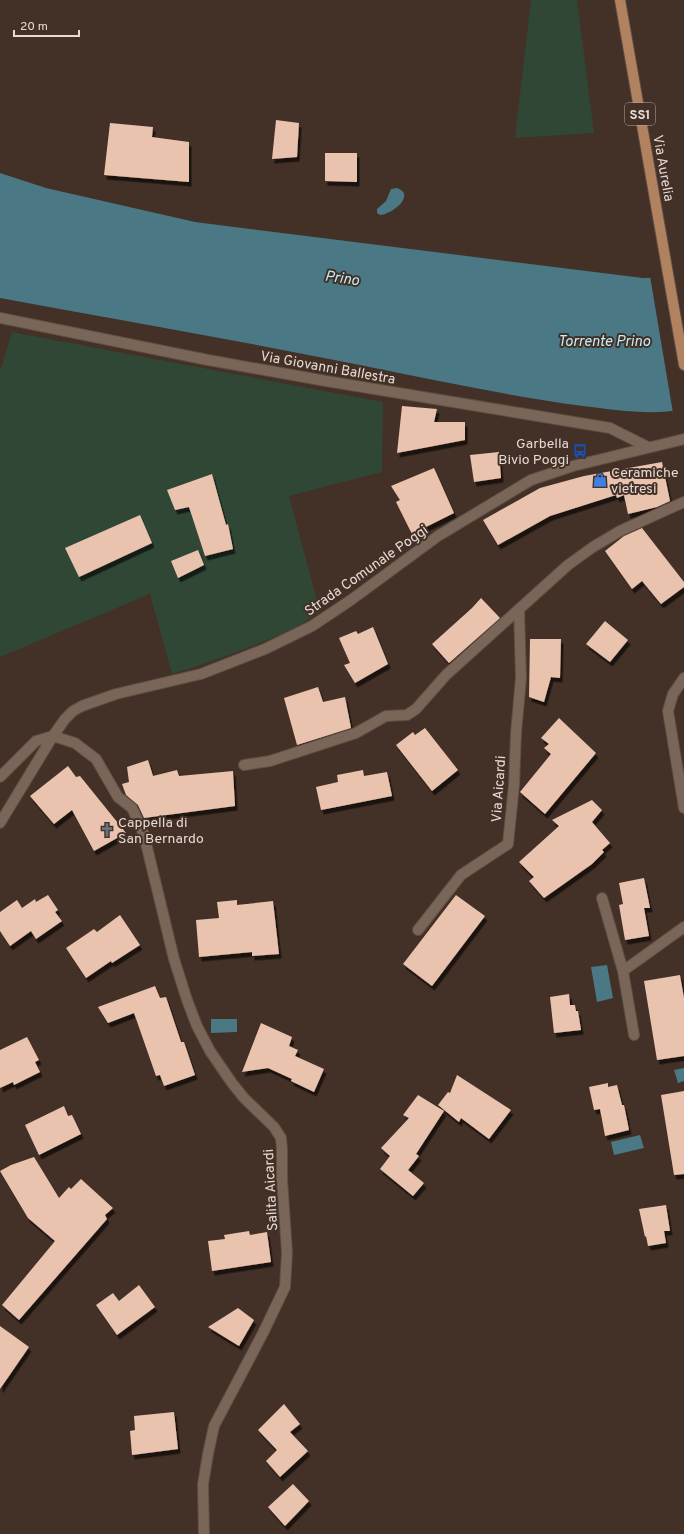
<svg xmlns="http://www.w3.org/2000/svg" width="684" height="1534" viewBox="0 0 684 1534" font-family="Overpass,sans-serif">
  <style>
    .green { fill: #304736 }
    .water { fill: #4a7884 }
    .pier { fill: #433026 }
    .building { fill: #eac3ae; filter: url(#shadow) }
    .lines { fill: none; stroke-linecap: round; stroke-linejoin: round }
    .minor-casing { stroke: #5e4e45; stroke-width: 12 }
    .secondary-casing { stroke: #5e4e45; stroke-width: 12 }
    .primary-casing { stroke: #5e4e45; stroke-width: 12 }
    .minor { stroke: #7a6559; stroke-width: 10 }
    .secondary { stroke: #7a6559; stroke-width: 10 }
    .primary { stroke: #b18260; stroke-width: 10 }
    .labels { text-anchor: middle; stroke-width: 4; stroke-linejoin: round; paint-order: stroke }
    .shield { fill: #433026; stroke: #b5a7a0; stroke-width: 1 }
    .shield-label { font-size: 13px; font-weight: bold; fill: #e6dad4 }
    .street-label { font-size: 14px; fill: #e6dad4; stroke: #433026 }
    .poi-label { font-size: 14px; fill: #e6dad4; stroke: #433026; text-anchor: start }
    .water-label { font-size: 15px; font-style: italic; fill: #bfedf9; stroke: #433026 }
  </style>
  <defs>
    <filter id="shadow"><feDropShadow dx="2.5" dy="4.5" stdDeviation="0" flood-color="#0009"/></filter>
  </defs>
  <rect width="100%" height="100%" fill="#433026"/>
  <g class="green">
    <polygon points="531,0 577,0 594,133 515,138"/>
    <path d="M12,332L383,402L382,472L289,496L320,612C309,618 299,626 288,631C250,648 211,662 172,674L150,594L0,657V371Z"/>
  </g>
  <g class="water">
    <path d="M0,173L46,188L195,222L643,278L684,277V409C651,416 616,410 583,406C508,396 435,380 360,365C241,341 120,320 0,298Z"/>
    <path d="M397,188C417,195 391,215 380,215L377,213V209L386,201L391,189Z"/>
    <polygon points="607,965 613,998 597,1002 591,967"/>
    <polygon points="211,1019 237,1019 237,1032 211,1033"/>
    <polygon points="684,1068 684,1081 678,1083 674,1070"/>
    <polygon points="640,1135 644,1148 614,1155 611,1142"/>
  </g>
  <polygon class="pier" points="684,275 684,411 673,413 650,276"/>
  <g class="building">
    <polygon points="276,120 299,123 297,157 272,159"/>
    <polygon points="110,123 153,127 152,137 189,142 189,182 104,175"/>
    <polygon points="325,153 357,153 357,182 325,181"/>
    <polygon points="402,406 437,409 434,422 465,422 465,440 397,453"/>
    <polygon points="499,452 501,478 474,482 470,455"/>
    <polygon points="662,462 670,501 657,507 628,514 624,495 617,498 616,495 550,516 498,545 483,520 540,488 584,476"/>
    <polygon points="434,468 454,513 412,534 396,502 400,500 391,486"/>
    <polygon points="212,474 226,525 228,524 233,549 205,556 189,507 175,510 167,490"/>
    <polygon points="140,515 152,543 79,577 65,548"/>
    <polygon points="642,528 684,582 684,587 661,604 642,581 632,589 605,551 624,536"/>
    <polygon points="198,550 204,565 178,578 171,561"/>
    <polygon points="481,598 500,618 449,663 432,644 472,608"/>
    <polygon points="605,621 628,640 610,662 586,644"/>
    <polygon points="373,627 388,664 355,683 344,665 350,663 339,638 356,631 358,634"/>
    <polygon points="530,639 561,639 560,678 551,677 544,702 529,697"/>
    <polygon points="318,687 323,702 345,697 351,728 297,745 284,698"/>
    <polygon points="559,718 596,753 545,814 520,792 551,754 544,748 549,744 541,738"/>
    <polygon points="425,728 458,770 432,791 396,745 413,732 415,735"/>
    <polygon points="148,760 153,776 177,770 179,776 233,771 235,806 144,818 138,805 126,795 122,784 129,782 127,767"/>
    <polygon points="68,766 76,777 80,776 126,833 94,851 72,810 54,824 30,796"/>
    <polygon points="363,770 364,776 387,772 392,796 321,810 316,787 338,782 337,775"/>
    <polygon points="592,800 602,810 592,822 610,843 602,850 604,852 592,864 544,898 529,881 534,877 519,862 559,826 552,820"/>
    <polygon points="644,878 650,908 644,908 649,936 625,940 619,905 623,904 619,883"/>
    <polygon points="48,895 58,910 55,912 62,921 36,939 31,931 10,946 0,931 0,912 17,900 22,908 35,899 36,902"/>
    <polygon points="456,895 485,916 432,986 403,964"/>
    <polygon points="237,900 237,905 273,901 279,954 252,956 252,952 199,957 196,920 219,918 217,902"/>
    <polygon points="120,915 140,945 112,963 111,961 86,978 66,948 94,929 97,932"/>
    <polygon points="680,975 684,998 684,1056 657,1060 644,981"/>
    <polygon points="155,986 160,998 166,997 181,1042 184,1042 195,1075 164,1086 160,1075 156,1076 134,1013 108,1023 98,1007"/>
    <polygon points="569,994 570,1005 575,1005 576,1011 578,1011 581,1030 554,1033 550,997"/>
    <polygon points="261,1023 292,1037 289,1046 298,1050 295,1056 324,1069 314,1092 291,1081 292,1079 268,1068 242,1072"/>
    <polygon points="27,1037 39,1060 35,1062 40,1072 14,1085 13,1082 0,1088 0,1050"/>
    <polygon points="457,1075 511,1110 489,1139 461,1118 459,1122 438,1105 448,1092 450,1093"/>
    <polygon points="608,1083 608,1087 617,1085 622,1105 624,1105 629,1130 605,1136 600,1109 594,1110 589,1087"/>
    <polygon points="684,1091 684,1174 674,1175 661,1095"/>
    <polygon points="418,1095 444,1111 416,1154 419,1156 408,1170 424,1183 413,1196 380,1169 390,1156 381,1148 409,1118 403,1115"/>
    <polygon points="64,1106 68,1116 72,1115 81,1134 39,1155 25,1125"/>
    <polygon points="34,1157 59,1198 69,1187 71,1189 81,1179 113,1208 105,1215 107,1219 19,1320 2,1305 55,1241 28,1218 0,1171 11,1165"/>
    <polygon points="666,1205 670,1231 664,1231 666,1243 648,1246 646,1236 645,1237 639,1209"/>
    <polygon points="249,1231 250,1235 267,1232 271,1262 212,1271 208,1241 225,1239 224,1235"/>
    <polygon points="139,1285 155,1307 117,1335 96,1305 113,1293 119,1301"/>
    <polygon points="238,1308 254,1320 239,1346 208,1327"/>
    <polygon points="0,1326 29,1347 0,1389"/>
    <polygon points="284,1404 300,1424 290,1432 308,1451 280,1477 266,1461 277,1450 258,1430"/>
    <polygon points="174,1412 178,1449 132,1455 130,1431 135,1430 134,1416"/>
    <polygon points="293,1484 309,1501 285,1526 268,1507"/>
  </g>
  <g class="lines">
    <defs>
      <g id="minor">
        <polyline points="0,318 208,360 326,381 610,428 648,447"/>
        <polyline points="684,678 673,694 668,711 684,808"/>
        <polyline points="244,765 270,761 356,733 386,716 407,715 416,709 446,675 568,565 593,547 620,531 684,502"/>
        <polyline points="0,777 36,741 53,736 75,743 96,759 118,797 132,808 144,835 174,959 187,1000 197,1026 210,1051 232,1083 244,1098 274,1127 281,1138 282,1149 282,1179 287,1253 285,1287 263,1333 214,1426 208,1454 203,1484 204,1534"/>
        <polyline points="602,898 623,971 634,1035"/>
        <polyline points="418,930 461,875 508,844 514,785 516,733 521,678 519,610"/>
        <polyline points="623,971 684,927"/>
      </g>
      <polyline id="secondary" points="0,823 53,736 65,719 73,711 82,706 116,694 201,674 265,649 312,626 351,600 438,536 531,480 573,466 684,439"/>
      <polyline id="primary" points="620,0 684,365"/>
    </defs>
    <use href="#minor" class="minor-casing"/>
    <use href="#secondary" class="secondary-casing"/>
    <use href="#primary" class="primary-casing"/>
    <use href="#minor" class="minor"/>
    <use href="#secondary" class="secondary"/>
    <use href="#primary" class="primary"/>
  </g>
  <defs>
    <symbol id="bus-bare" viewBox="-9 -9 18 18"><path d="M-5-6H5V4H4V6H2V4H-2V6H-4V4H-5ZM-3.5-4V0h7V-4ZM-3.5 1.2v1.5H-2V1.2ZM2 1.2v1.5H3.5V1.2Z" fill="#1a4fb4" stroke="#433026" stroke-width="2.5" paint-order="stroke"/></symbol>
    <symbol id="shop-bare" viewBox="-9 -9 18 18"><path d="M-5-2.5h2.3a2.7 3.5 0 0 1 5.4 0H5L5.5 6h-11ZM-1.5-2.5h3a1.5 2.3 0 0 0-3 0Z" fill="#3f7fe0" stroke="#433026" stroke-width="2.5" paint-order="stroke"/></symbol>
    <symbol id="church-bare" viewBox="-9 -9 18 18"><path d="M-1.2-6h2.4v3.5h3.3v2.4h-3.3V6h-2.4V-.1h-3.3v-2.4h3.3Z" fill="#6b7280" stroke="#433026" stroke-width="2.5" paint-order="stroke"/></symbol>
  </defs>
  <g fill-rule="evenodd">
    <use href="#bus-bare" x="570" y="441" width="20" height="20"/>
    <use href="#shop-bare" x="590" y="470" width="20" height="20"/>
    <use href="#church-bare" x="97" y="820" width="20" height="20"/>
  </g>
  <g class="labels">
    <rect class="shield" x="625" y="103" width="30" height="22" rx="3"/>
    <g class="shield-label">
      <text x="640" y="119">SS1</text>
    </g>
    <g class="street-label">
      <text transform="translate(664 168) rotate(80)" y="5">Via Aurelia</text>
      <text transform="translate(328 367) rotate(10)" y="5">Via Giovanni Ballestra</text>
      <text transform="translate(366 570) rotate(-35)" y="5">Strada Comunale Poggi</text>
      <text transform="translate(498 789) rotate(-86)" y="5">Via Aicardi</text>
      <text transform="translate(270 1190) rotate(-93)" y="5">Salita Aicardi</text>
    </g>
    <g class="poi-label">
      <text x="569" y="448" text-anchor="end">Garbella<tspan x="569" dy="16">Bivio Poggi</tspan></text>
      <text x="611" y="477">Ceramiche<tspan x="611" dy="16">vietresi</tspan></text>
      <text x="118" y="827">Cappella di<tspan x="118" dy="16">San Bernardo</tspan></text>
    </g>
    <g class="water-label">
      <text transform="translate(342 278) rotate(8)" y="5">Prino</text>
      <text x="604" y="346">Torrente Prino</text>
    </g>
  </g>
  <path d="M14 30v6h65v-6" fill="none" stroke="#e6dad4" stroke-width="2"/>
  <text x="20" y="30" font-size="12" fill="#e6dad4" stroke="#433026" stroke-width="3" paint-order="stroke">20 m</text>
</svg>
